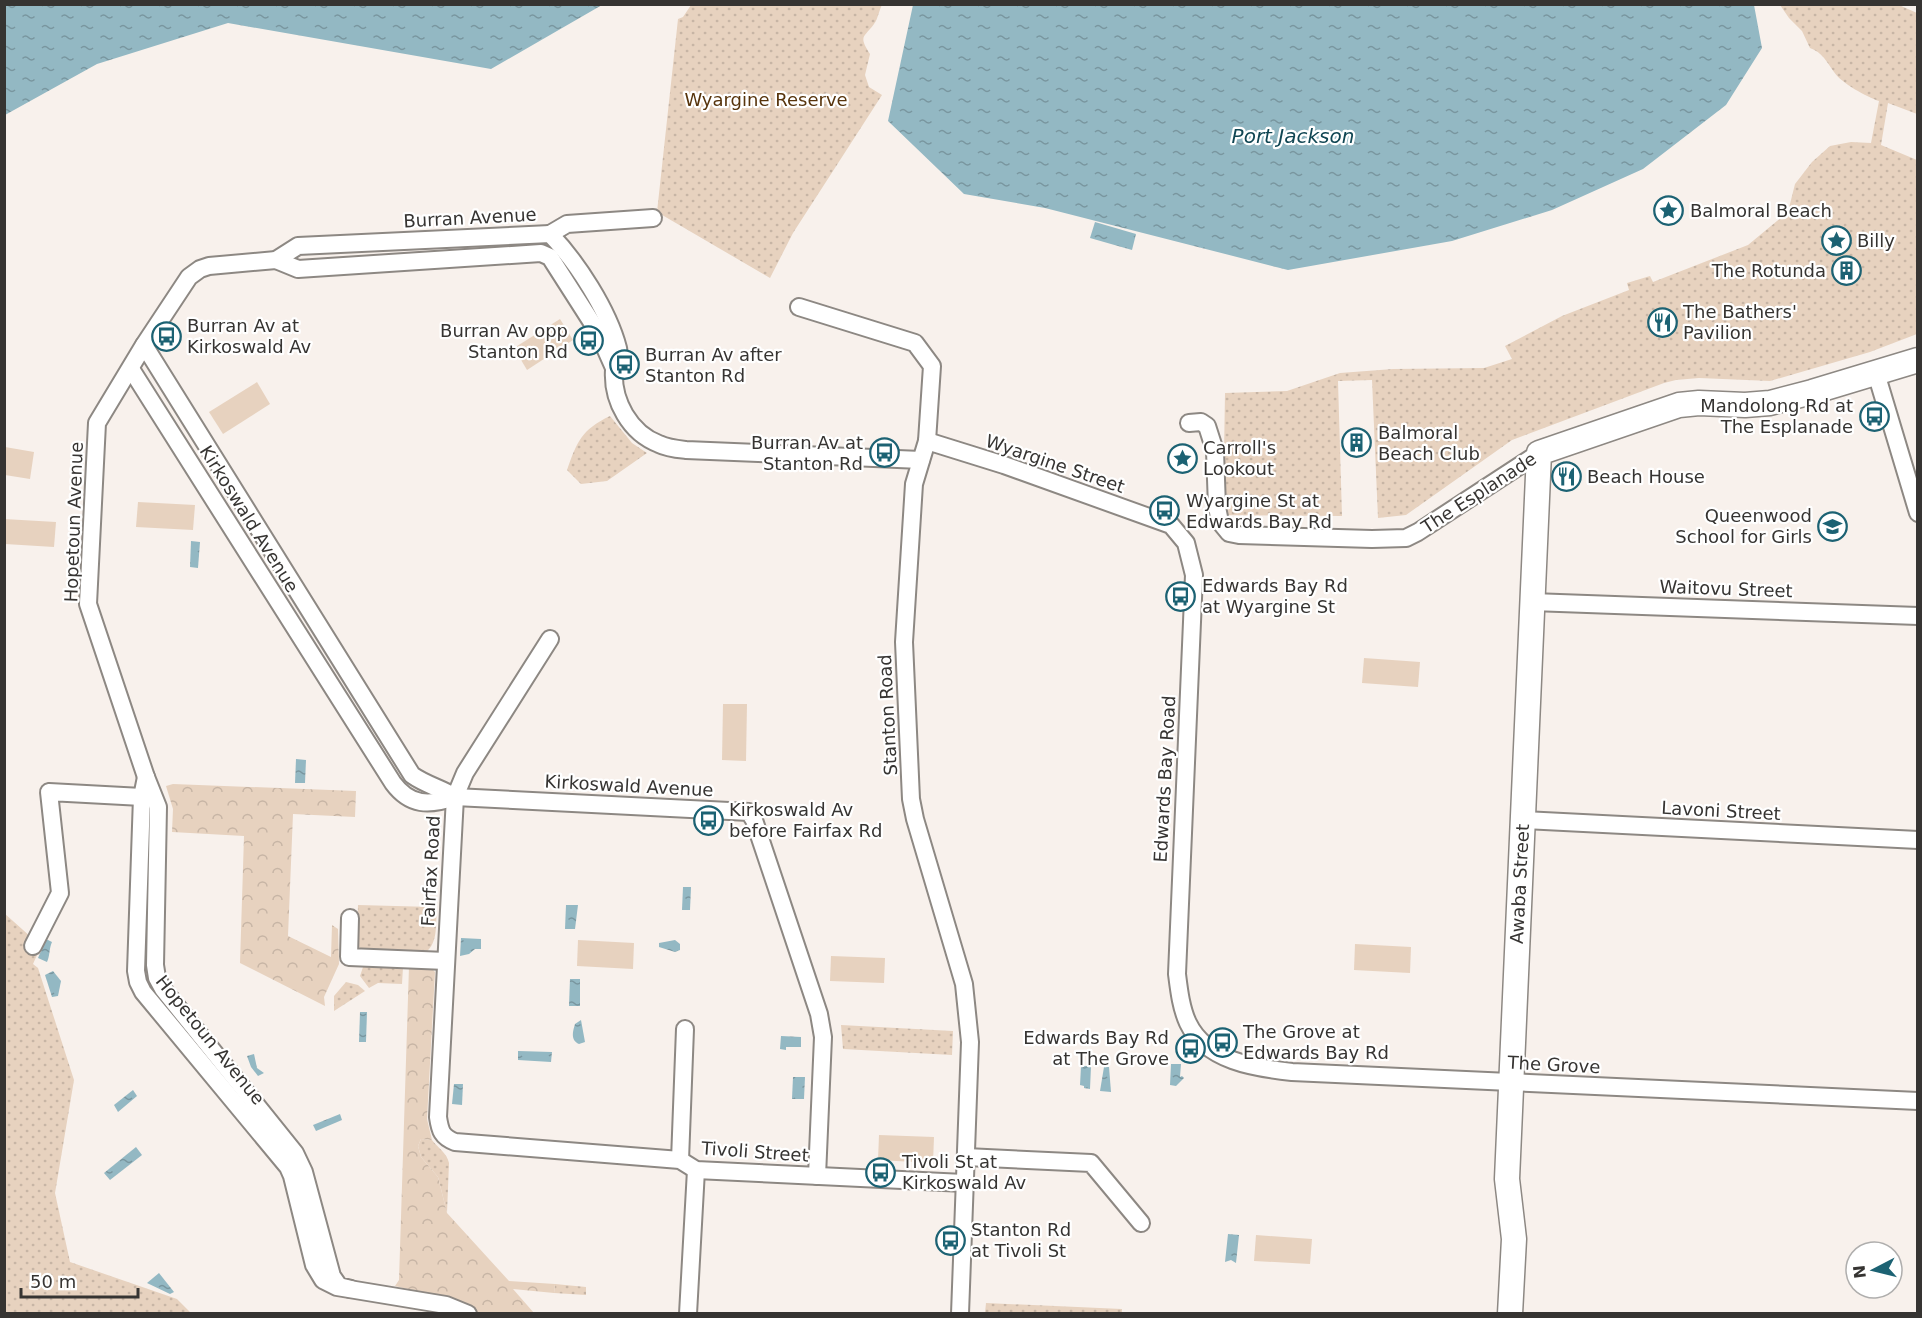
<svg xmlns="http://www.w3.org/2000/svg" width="1922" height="1318" viewBox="0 0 1922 1318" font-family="'DejaVu Sans',sans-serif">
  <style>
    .grass { fill: url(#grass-dots) }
    .forest { fill: url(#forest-crowns) }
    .garden { fill: #e7d2bf }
    .water { fill: url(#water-ripples) }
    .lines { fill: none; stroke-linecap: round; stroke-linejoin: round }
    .street-casing { stroke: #8d8883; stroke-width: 20 }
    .secondary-casing { stroke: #8d8883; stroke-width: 27 }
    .street { stroke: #fff; stroke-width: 16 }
    .secondary { stroke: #fff; stroke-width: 24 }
    .labels { text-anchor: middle; stroke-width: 4.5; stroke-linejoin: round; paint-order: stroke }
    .park-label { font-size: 18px; fill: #57340c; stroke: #fff }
    .poi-label { font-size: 18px; fill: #363432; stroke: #fff; text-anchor: start }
    .street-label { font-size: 18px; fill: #363432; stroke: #fff }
    .water-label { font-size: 20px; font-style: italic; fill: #104653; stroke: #fff }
  </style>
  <defs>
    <pattern id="grass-dots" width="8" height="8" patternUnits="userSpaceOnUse" patternTransform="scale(1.5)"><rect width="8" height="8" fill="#e7d2bf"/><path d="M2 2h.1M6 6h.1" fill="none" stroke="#c7b5a5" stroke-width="1.8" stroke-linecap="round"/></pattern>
    <pattern id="forest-crowns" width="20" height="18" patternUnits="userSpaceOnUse" patternTransform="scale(1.5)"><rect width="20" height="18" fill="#e7d2bf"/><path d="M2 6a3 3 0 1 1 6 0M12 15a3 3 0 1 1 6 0" fill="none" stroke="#c7b5a5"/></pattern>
    <pattern id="water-ripples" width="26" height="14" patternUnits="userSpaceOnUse" patternTransform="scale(1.5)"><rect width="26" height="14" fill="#93b8c3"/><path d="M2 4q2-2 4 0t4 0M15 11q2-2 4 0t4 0" fill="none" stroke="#79969f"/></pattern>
  </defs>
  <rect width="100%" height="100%" fill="#f8f1ec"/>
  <g class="grass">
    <path d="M691,5H882C879,10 878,19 874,24C864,38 858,35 870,54L865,75L869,87L882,95L793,233L770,278L657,212L678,19L683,17Z"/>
    <path d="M1780,5H1899L1917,13V114L1888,103L1881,145L1917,160V334L1870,352L1770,381L1699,378L1676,380L1664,383L1512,440L1406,515L1378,518L1372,380L1338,381L1342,516L1223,515L1225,393L1287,391L1340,373L1393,369L1484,368L1512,359L1505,346L1562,316L1629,290L1627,283L1650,276L1653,282L1748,245L1788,212L1795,184L1812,162L1830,146L1851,142L1871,143L1879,101C1867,97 1841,83 1834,72C1826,61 1823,53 1810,48L1802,31L1789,18Z"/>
    <path d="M610,416L632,443L647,453L607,481L581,484L567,470C577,442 581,430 610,416Z"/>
    <path d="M358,905L433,907L437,910C435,927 439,945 422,955L361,950L357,943Z"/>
    <polygon points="4,913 41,946 33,964 38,968 74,1080 55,1193 70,1262 177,1299 191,1313 5,1313"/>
    <polygon points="367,965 403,967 402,984 378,983 369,988 360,976 363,967"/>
    <polygon points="346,982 358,985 365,991 334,1011 334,996"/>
    <polygon points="841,1025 953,1031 952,1055 843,1049"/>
    <path d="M421,1139L432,1140C438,1148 447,1153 449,1163L447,1213L438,1177L421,1157L418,1146Z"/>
    <polygon points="555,1284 586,1287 586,1295 554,1293"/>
    <polygon points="986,1303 1122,1309 1122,1313 985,1313"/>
  </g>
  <g class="forest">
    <polygon points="173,784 356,791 355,817 293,814 288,936 331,957 332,925 338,929 339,964 324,997 325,1006 240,963 244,836 172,832 173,809 166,786"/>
    <polygon points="409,966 431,968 435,972 427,1119 432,1140 421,1139 418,1146 421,1157 438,1177 447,1213 509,1281 555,1284 554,1293 513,1289 534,1313 480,1314 465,1303 395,1286 399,1280"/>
  </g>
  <g class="garden">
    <polygon points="560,319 573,340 527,370 514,348"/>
    <polygon points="257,382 270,404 223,434 209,412"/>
    <polygon points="5,447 34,452 30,479 5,475"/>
    <polygon points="138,502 195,505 193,530 136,527"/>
    <polygon points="4,519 56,522 54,547 5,544"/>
    <polygon points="1364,658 1420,662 1418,687 1362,683"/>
    <polygon points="723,704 747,704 746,761 722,760"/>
    <polygon points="578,940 634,943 633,969 577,966"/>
    <polygon points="1355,944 1411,947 1410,973 1354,970"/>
    <polygon points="831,956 885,958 884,983 830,981"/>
    <polygon points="879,1135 934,1137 933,1163 878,1160"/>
    <polygon points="1256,1235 1312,1239 1310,1264 1254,1261"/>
  </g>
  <g class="water">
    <polygon points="5,4 602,4 602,5 491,69 228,23 97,64 5,115"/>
    <polygon points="913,5 1754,5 1762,48 1726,105 1643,169 1552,210 1452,241 1288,270 1045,208 964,194 888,121"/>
    <polygon points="1095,222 1136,234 1132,250 1090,238"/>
    <polygon points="191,541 200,542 198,568 190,567"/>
    <polygon points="296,759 306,760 305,783 295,783"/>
    <polygon points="683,887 691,887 690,910 682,910"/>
    <polygon points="566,905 578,905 575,929 565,929"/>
    <polygon points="461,938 481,939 481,949 475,949 469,954 460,956"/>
    <path d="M46,939L52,942C49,949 50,955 47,962L38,958Z"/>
    <polygon points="675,940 680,944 680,950 675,952 659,947 659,943"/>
    <polygon points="53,971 61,981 58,996 52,997 45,975"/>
    <polygon points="570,979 580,979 580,1006 569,1006"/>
    <polygon points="360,1012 367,1012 366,1042 359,1042"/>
    <path d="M581,1020L585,1042L579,1044C570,1040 573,1031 575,1024Z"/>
    <polygon points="781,1036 801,1037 801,1047 786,1047 786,1050 780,1049"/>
    <polygon points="518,1051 552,1052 551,1062 518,1060"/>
    <polygon points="254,1054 257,1068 264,1073 258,1076 251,1067 247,1056"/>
    <polygon points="1171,1064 1181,1064 1180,1077 1182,1076 1184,1078 1176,1086 1170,1085"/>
    <polygon points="1081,1066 1091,1066 1090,1089 1084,1088 1084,1086 1080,1085"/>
    <polygon points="1104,1067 1109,1067 1111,1092 1100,1091"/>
    <polygon points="793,1077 805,1077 804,1099 792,1099"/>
    <polygon points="454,1084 463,1084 462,1105 452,1104"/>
    <polygon points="133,1090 137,1096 118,1112 114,1105"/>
    <polygon points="340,1114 342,1120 316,1131 313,1125"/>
    <polygon points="136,1147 142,1155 110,1180 104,1173"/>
    <polygon points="1228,1234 1239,1235 1236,1263 1231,1260 1225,1262"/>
    <polygon points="159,1273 174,1292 170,1294 147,1283"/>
  </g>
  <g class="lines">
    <defs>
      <g id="street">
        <polyline points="550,234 567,224 653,218"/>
        <polyline points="276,260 298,269 541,253 550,257 598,332 614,368"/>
        <polyline points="799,307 915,343 932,366 927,441 914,484 904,642 911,799 915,819 964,984 970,1042 960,1314"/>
        <path d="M144,345L412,775C426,785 441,788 455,797"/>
        <path d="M131,369L393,783C410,806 429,806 455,797L749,812L754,820L819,1014L823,1037L817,1176"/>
        <polyline points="1876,373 1918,513"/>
        <polyline points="1189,423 1201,422 1207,426 1215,451 1217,507 1220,522 1229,533 1239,535 1372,539 1406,538 1418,532 1539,453"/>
        <path d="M927,441L1004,465L1171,525L1186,543L1194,575L1177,974C1179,990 1181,1008 1188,1023C1206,1061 1255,1068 1292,1072L1918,1101"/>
        <polyline points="1532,602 1918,616"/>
        <path d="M550,639L465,773L455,797L438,1117C440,1131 442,1137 455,1142L680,1160L696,1170L964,1183"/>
        <polyline points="146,777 142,797 136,971 138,982 143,992 288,1167 292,1176 314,1265 323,1280 337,1287 446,1305 468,1314"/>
        <polyline points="1523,820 1918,840"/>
        <polyline points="350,918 349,957 446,961"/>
        <polyline points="33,946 60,893 49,792 142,797"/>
        <polyline points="966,1157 1091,1163 1141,1223"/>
        <polyline points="680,1160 685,1029"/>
        <path d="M351,1289L339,1286L332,1276L304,1172L295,1153L163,989L157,978L155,965L158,807L146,777L88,604L97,423L144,345L189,277L200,269L209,266L276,260L298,246L550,234C577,262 608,310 618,348C620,355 614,363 614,370C612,401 630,433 659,444C667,448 677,449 686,450L921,460"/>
        <polyline points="688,1314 696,1170"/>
      </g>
      <polyline id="secondary" points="1510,1314 1514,1239 1507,1179 1539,453 1679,405 1699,403 1745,405 1770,403 1812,392 1918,360"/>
    </defs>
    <use href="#street" class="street-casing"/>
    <use href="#secondary" class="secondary-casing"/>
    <use href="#street" class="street"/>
    <use href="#secondary" class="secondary"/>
  </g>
  <defs>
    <symbol id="sight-ring" viewBox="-11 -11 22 22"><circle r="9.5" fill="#fff" stroke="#1c6273" stroke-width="1.5"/><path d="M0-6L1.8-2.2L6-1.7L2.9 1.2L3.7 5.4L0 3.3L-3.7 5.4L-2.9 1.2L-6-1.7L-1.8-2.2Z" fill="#1c6273"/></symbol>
    <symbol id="building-ring" viewBox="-11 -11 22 22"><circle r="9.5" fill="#fff" stroke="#1c6273" stroke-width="1.5"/><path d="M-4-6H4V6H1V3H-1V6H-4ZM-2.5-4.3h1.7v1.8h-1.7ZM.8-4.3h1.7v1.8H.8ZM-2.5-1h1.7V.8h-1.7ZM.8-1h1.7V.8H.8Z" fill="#1c6273"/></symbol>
    <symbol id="restaurant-ring" viewBox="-11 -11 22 22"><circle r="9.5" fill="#fff" stroke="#1c6273" stroke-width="1.5"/><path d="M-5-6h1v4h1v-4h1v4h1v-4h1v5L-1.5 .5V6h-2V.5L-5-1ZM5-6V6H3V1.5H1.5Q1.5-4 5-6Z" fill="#1c6273"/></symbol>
    <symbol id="bus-ring" viewBox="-11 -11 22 22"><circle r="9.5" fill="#fff" stroke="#1c6273" stroke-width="1.5"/><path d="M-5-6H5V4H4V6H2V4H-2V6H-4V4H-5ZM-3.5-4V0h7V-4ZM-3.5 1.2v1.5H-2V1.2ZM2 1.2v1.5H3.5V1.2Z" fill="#1c6273"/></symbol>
    <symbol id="school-ring" viewBox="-11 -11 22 22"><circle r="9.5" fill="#fff" stroke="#1c6273" stroke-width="1.5"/><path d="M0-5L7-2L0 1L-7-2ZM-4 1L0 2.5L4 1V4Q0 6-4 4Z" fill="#1c6273"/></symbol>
  </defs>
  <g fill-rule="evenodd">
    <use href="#sight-ring" x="1652" y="194" width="33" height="33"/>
    <use href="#sight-ring" x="1820" y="224" width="33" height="33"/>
    <use href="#building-ring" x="1830" y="254" width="33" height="33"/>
    <use href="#restaurant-ring" x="1646" y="306" width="33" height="33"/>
    <use href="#bus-ring" x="150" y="320" width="33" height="33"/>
    <use href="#bus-ring" x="572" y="324" width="33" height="33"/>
    <use href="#bus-ring" x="608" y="348" width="33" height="33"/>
    <use href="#bus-ring" x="1858" y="400" width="33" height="33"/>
    <use href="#building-ring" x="1340" y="426" width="33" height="33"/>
    <use href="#bus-ring" x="868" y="436" width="33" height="33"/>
    <use href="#sight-ring" x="1166" y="442" width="33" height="33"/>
    <use href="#restaurant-ring" x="1550" y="460" width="33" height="33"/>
    <use href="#bus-ring" x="1148" y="494" width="33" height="33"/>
    <use href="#school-ring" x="1816" y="510" width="33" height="33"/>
    <use href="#bus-ring" x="1164" y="580" width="33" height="33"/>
    <use href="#bus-ring" x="692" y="804" width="33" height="33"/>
    <use href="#bus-ring" x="1206" y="1026" width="33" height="33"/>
    <use href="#bus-ring" x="1174" y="1032" width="33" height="33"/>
    <use href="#bus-ring" x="864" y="1156" width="33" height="33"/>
    <use href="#bus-ring" x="934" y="1224" width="33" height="33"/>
  </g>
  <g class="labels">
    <g class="park-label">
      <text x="766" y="106">Wyargine Reserve</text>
    </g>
    <g class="poi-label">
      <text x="1690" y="217">Balmoral Beach</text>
      <text x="1857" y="247">Billy</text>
      <text x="1826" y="277" text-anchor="end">The Rotunda</text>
      <text x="1683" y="318">The Bathers'<tspan x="1683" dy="21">Pavilion</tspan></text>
      <text x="187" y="332">Burran Av at<tspan x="187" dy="21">Kirkoswald Av</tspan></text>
      <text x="568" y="337" text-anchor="end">Burran Av opp<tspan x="568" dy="21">Stanton Rd</tspan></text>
      <text x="645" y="361">Burran Av after<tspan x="645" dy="21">Stanton Rd</tspan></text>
      <text x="1853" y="412" text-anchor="end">Mandolong Rd at<tspan x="1853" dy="21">The Esplanade</tspan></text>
      <text x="1378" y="439">Balmoral<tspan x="1378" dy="21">Beach Club</tspan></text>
      <text x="863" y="449" text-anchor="end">Burran Av at<tspan x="863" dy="21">Stanton Rd</tspan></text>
      <text x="1203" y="454">Carroll's<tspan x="1203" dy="21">Lookout</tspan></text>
      <text x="1587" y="483">Beach House</text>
      <text x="1186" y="507">Wyargine St at<tspan x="1186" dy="21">Edwards Bay Rd</tspan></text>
      <text x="1812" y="522" text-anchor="end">Queenwood<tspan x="1812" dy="21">School for Girls</tspan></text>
      <text x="1202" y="592">Edwards Bay Rd<tspan x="1202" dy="21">at Wyargine St</tspan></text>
      <text x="729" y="816">Kirkoswald Av<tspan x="729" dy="21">before Fairfax Rd</tspan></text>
      <text x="1243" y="1038">The Grove at<tspan x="1243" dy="21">Edwards Bay Rd</tspan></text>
      <text x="1169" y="1044" text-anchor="end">Edwards Bay Rd<tspan x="1169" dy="21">at The Grove</tspan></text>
      <text x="902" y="1168">Tivoli St at<tspan x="902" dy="21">Kirkoswald Av</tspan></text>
      <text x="971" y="1236">Stanton Rd<tspan x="971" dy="21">at Tivoli St</tspan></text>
    </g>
    <g class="street-label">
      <text transform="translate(470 218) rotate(-3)" y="6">Burran Avenue</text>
      <text transform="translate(1055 464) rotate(19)" y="6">Wyargine Street</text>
      <text transform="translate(1479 493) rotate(-33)" y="6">The Esplanade</text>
      <text transform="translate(249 519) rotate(58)" y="6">Kirkoswald Avenue</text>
      <text transform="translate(74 522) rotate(-88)" y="6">Hopetoun Avenue</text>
      <text transform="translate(1726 589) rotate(2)" y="6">Waitovu Street</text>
      <text transform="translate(888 715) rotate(-93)" y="6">Stanton Road</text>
      <text transform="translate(1165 779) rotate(-87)" y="6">Edwards Bay Road</text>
      <text transform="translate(629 786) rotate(3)" y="6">Kirkoswald Avenue</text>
      <text transform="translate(1721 811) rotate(3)" y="6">Lavoni Street</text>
      <text transform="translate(431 871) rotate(-87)" y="6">Fairfax Road</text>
      <text transform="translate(1520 884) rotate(-87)" y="6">Awaba Street</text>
      <text transform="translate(210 1040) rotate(51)" y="6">Hopetoun Avenue</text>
      <text transform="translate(1554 1065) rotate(3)" y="6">The Grove</text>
      <text transform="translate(755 1152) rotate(4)" y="6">Tivoli Street</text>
    </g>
    <g class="water-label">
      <text x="1293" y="143">Port Jackson</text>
    </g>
  </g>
  <rect width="1922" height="1318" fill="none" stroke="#363432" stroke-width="12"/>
  <g transform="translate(1874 1270) rotate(263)"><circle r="28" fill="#ffffff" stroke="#afaead" stroke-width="1.5"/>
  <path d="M0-4.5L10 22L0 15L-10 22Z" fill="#1c6273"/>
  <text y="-9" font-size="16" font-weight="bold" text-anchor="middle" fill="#363432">N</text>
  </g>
  <path d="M21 1288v9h117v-9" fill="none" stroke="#363432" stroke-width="3"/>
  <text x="30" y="1288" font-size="18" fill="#363432" stroke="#ffffff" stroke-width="4.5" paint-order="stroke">50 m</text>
</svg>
